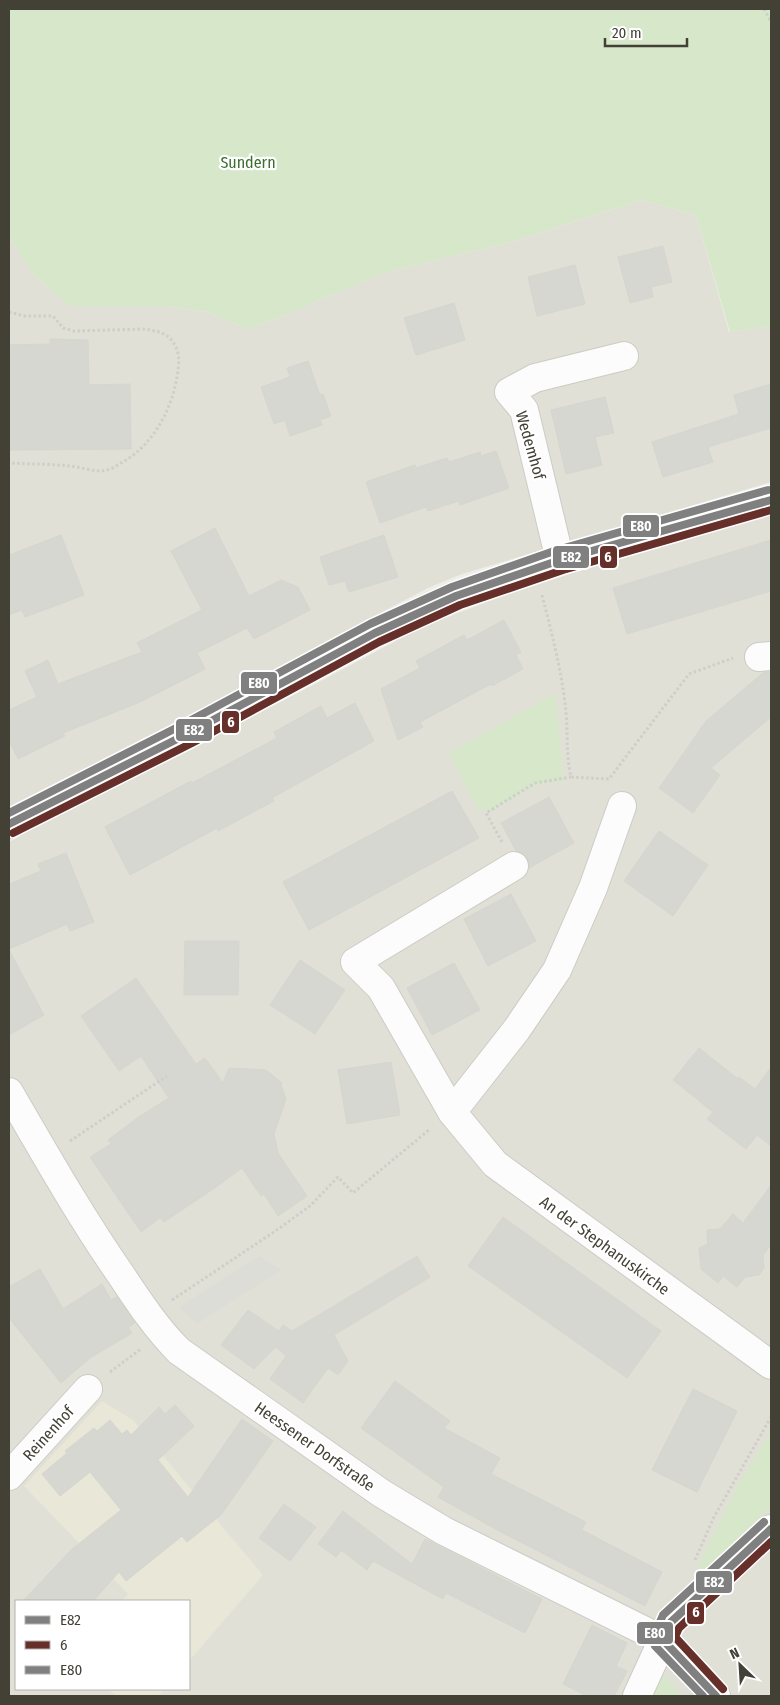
<svg xmlns="http://www.w3.org/2000/svg" width="780" height="1705" viewBox="0 0 780 1705" font-family="'Fira Sans Condensed',sans-serif">
  <style>
    .residential { fill: #e1e0d6; fill-rule: evenodd }
    .education { fill: #e8e7d8 }
    .green { fill: #d6e7ca }
    .parking { fill: #ddddd8 }
    .building { fill: #d7d7d1; stroke: #d6d5ce }
    .lines { fill: none; stroke-linecap: round; stroke-linejoin: round }
    .minor-casing { stroke: #cccbc6; stroke-width: 30 }
    .path { stroke: #cfceca; stroke-width: 3; stroke-dasharray: 2.5 2.5; stroke-linecap: butt }
    .minor { stroke: #fcfcfc; stroke-width: 28 }
    .bus-1-casing { stroke: #fff; stroke-width: 11 }
    .bus-2-casing { stroke: #fff; stroke-width: 11 }
    .bus-3-casing { stroke: #fff; stroke-width: 11 }
    .bus-1 { stroke: #808080; stroke-width: 8 }
    .bus-2 { stroke: #662f29; stroke-width: 8 }
    .bus-3 { stroke: #808080; stroke-width: 8 }
    .labels { text-anchor: middle; stroke-width: 4.5; stroke-linejoin: round; paint-order: stroke }
    .park-label { font-size: 16px; fill: #3b6f2f; stroke: #fff }
    .street-label { font-size: 16px; fill: #434036; stroke: #fff }
    .line-badge { stroke: #fff; stroke-width: 2 }
    .badge-label { font-size: 14px; text-anchor: middle; font-weight: bold; fill: #fff }
  </style>
  <rect width="100%" height="100%" fill="#eeeee8"/>
  <g class="residential">
    <polygon points="641,200 696,215 729,332 771,326 771,482 462,574 428,588 359,624 17,811 9,814 9,236 32,273 70,306 164,306 207,312 249,329 290,313 383,273 515,241"/>
    <path d="M771,515V1696H682L658,1670L646,1696H9V842L315,684L422,627L497,598L569,574ZM16,1601H189V1689H16Z"/>
  </g>
  <g class="education">
    <polygon points="102,1401 133,1420 263,1575 189,1661 189,1601 122,1601 128,1594 24,1486"/>
    <polygon points="108,1689 164,1689 158,1696 116,1696"/>
  </g>
  <g class="green">
    <polygon points="9,9 771,9 771,326 730,332 696,215 641,200 515,241 383,273 290,313 249,329 207,312 164,306 70,306 32,273 9,236"/>
    <polygon points="555,694 564,781 537,784 490,812 476,806 449,753"/>
    <polygon points="771,1432 771,1506 705,1571 697,1568 739,1483"/>
    <polygon points="658,1669 682,1696 646,1696"/>
  </g>
  <polygon class="parking" points="259,1256 281,1270 197,1324 179,1307"/>
  <g class="building">
    <polygon points="663,246 672,282 651,287 653,297 630,303 618,257"/>
    <polygon points="575,265 585,304 537,316 528,277"/>
    <polygon points="454,303 465,340 416,355 404,318"/>
    <polygon points="50,339 88,340 89,385 130,384 131,449 9,450 9,345 50,344"/>
    <polygon points="308,361 320,395 323,394 331,416 320,420 322,425 290,436 285,420 274,424 261,387 290,377 287,368"/>
    <polygon points="771,384 771,428 708,447 713,462 663,477 652,442 739,414 734,395"/>
    <polygon points="605,397 614,433 595,437 602,465 566,474 551,410"/>
    <polygon points="496,451 509,488 460,505 459,501 428,511 426,507 380,523 366,482 415,465 416,468 447,458 449,462 480,452 481,456"/>
    <polygon points="215,528 249,596 281,580 298,587 310,610 254,639 247,628 197,653 205,669 140,702 63,733 65,736 18,759 9,740 9,710 37,697 25,671 48,660 58,684 142,652 137,643 202,610 171,551"/>
    <polygon points="61,535 84,595 25,617 22,610 9,615 9,555"/>
    <polygon points="384,535 398,577 349,592 345,581 329,585 320,557"/>
    <polygon points="771,540 771,591 627,634 613,588"/>
    <polygon points="504,620 521,652 516,655 523,669 492,686 491,684 420,722 423,727 398,740 381,689 420,668 416,661 464,635 467,640"/>
    <polygon points="764,672 771,672 771,717 711,768 720,775 693,813 659,788 706,721"/>
    <polygon points="355,703 374,741 272,798 274,801 218,831 217,828 130,875 105,827 191,781 192,783 277,738 274,732 321,706 327,718"/>
    <polygon points="452,791 479,838 309,930 283,882"/>
    <polygon points="549,797 574,843 529,868 527,858 522,853 516,851 501,823"/>
    <polygon points="659,831 708,865 673,916 624,881"/>
    <polygon points="66,853 94,922 70,931 67,924 9,949 9,884 41,871 38,864"/>
    <polygon points="511,894 536,941 488,966 464,919"/>
    <polygon points="185,941 239,941 238,995 184,995"/>
    <polygon points="9,950 44,1015 9,1035"/>
    <polygon points="300,960 345,990 315,1034 270,1005"/>
    <polygon points="454,963 480,1010 432,1035 407,988"/>
    <polygon points="136,978 196,1064 205,1058 223,1083 229,1068 266,1070 282,1083 281,1085 286,1099 274,1134 278,1153 307,1196 278,1216 264,1194 261,1196 242,1168 216,1187 164,1222 160,1218 141,1232 90,1157 111,1144 108,1140 140,1116 169,1098 141,1056 119,1071 81,1016"/>
    <polygon points="699,1048 738,1079 739,1077 755,1089 771,1067 771,1146 757,1135 746,1149 707,1119 713,1112 673,1080"/>
    <polygon points="391,1062 400,1115 347,1124 338,1070"/>
    <polygon points="771,1185 771,1245 763,1255 764,1268 759,1275 745,1277 737,1287 723,1276 718,1283 701,1269 699,1248 708,1244 707,1230 720,1229 733,1214 743,1223"/>
    <polygon points="503,1217 661,1331 627,1378 468,1266"/>
    <polygon points="417,1256 430,1277 334,1335 348,1361 338,1375 328,1368 303,1403 270,1379 286,1356 276,1347 254,1369 221,1345 248,1310 279,1331 283,1325 292,1331"/>
    <polygon points="40,1269 63,1309 102,1284 111,1300 117,1297 135,1323 128,1327 132,1333 90,1358 61,1383 9,1318 9,1287"/>
    <polygon points="395,1381 450,1421 444,1428 500,1458 491,1474 586,1522 582,1530 662,1572 645,1606 499,1531 438,1497 444,1487 361,1428"/>
    <polygon points="693,1389 737,1411 697,1492 652,1470"/>
    <polygon points="175,1405 194,1426 158,1460 188,1497 242,1419 273,1441 221,1515 187,1542 182,1536 126,1581 119,1572 93,1601 23,1601 71,1550 121,1510 90,1472 60,1496 42,1474 67,1453 65,1451 94,1428 97,1431 110,1420 122,1434 127,1430 131,1435 159,1407 165,1414"/>
    <polygon points="284,1504 316,1527 290,1561 259,1538"/>
    <polygon points="343,1511 412,1564 425,1539 542,1599 525,1633 446,1593 443,1599 373,1561 367,1570 341,1550 336,1557 318,1544"/>
    <polygon points="592,1625 627,1643 616,1666 627,1671 614,1696 587,1696 563,1684"/>
  </g>
  <g class="lines">
    <defs>
      <g id="minor">
        <polyline points="560,560 524,410 509,392 535,378 624,356"/>
        <polyline points="759,657 771,656"/>
        <polyline points="622,806 593,888 557,970 517,1029 452,1112 495,1164 771,1365"/>
        <polyline points="9,824 19,820 187,734 375,633 456,596 560,560 771,500"/>
        <path d="M9,1092C45,1154 80,1216 121,1275C139,1302 156,1328 179,1351L381,1493L444,1531L663,1640L671,1647L716,1696"/>
        <polyline points="452,1112 381,988 355,962 514,866"/>
        <polyline points="9,1476 88,1389"/>
        <polyline points="637,1696 671,1622 771,1529"/>
      </g>
    </defs>
    <use href="#minor" class="minor-casing"/>
    <g class="path">
      <polyline points="764,9 771,22"/>
      <path d="M9,312L25,316H53L63,328L74,331L145,329C155,331 166,332 172,341C181,352 179,364 177,377C171,412 152,446 121,463C116,466 112,469 107,470C95,473 82,467 70,466C50,464 29,464 9,463"/>
      <path d="M542,595C552,634 562,672 566,712C568,733 566,755 571,777L609,779L689,674L733,658"/>
      <polyline points="502,842 486,813 535,783 571,777"/>
      <polyline points="70,1141 167,1076"/>
      <polyline points="172,1300 274,1232 310,1206 338,1177 353,1193 430,1129"/>
      <polyline points="110,1372 141,1349"/>
      <polyline points="695,1560 714,1517 771,1417"/>
    </g>
    <use href="#minor" class="minor"/>
    <defs>
      <g id="bus-1">
        <polyline points="9,824 187,734 375,633 456,596 560,560 771,500"/>
        <polyline points="663,1640 671,1622 771,1529"/>
        <polyline points="663,1640 716,1696"/>
      </g>
      <g id="bus-2">
        <polyline points="13,833 192,743 379,642 460,605 563,570 771,510"/>
        <polyline points="723,1689 675,1637 679,1628 771,1542"/>
      </g>
      <g id="bus-3">
        <polyline points="9,813 182,725 370,624 452,587 557,550 768,490"/>
        <polyline points="703,1696 655,1646 653,1638 663,1615 764,1522"/>
      </g>
    </defs>
    <use href="#bus-1" class="bus-1-casing"/>
    <use href="#bus-2" class="bus-2-casing"/>
    <use href="#bus-3" class="bus-3-casing"/>
    <use href="#bus-1" class="bus-1"/>
    <use href="#bus-2" class="bus-2"/>
    <use href="#bus-3" class="bus-3"/>
  </g>
  <g class="labels">
    <g class="park-label">
      <text x="248" y="168">Sundern</text>
    </g>
    <g class="street-label">
      <text transform="translate(531 445) rotate(74)" y="6">Wedemhof</text>
      <text transform="translate(605 1245) rotate(36)" y="6">An der Stephanuskirche</text>
      <text transform="translate(48 1433) rotate(-48)" y="6">Reinenhof</text>
      <text transform="translate(315 1446) rotate(35)" y="6">Heessener Dorfstraße</text>
    </g>
  </g>
  <g class="line-badge">
    <rect x="622" y="514" width="38" height="24" rx="5" fill="#808080"/>
    <rect x="552" y="545" width="38" height="24" rx="5" fill="#808080"/>
    <rect x="599" y="545" width="19" height="24" rx="5" fill="#662f29"/>
    <rect x="240" y="671" width="38" height="24" rx="5" fill="#808080"/>
    <rect x="221" y="710" width="19" height="24" rx="5" fill="#662f29"/>
    <rect x="175" y="718" width="38" height="24" rx="5" fill="#808080"/>
    <rect x="695" y="1570" width="38" height="24" rx="5" fill="#808080"/>
    <rect x="686" y="1601" width="19" height="24" rx="5" fill="#662f29"/>
    <rect x="636" y="1621" width="38" height="24" rx="5" fill="#808080"/>
  </g>
  <g class="badge-label">
    <text x="641" y="531">E80</text>
    <text x="571" y="562">E82</text>
    <text x="608" y="562">6</text>
    <text x="259" y="688">E80</text>
    <text x="231" y="727">6</text>
    <text x="194" y="735">E82</text>
    <text x="714" y="1587">E82</text>
    <text x="696" y="1617">6</text>
    <text x="655" y="1638">E80</text>
  </g>
  <rect width="780" height="1705" fill="none" stroke="#434036" stroke-width="20"/>
  <rect x="15" y="1600" width="175" height="90" fill="#ffffff" stroke="#b4b3af"/>
  <rect x="25" y="1616" width="25" height="8" fill="#808080" stroke="#b4b3af"/>
  <text x="60" y="1625" font-size="15" fill="#434036">E82</text>
  <rect x="25" y="1641" width="25" height="8" fill="#662f29" stroke="#b4b3af"/>
  <text x="60" y="1650" font-size="15" fill="#434036">6</text>
  <rect x="25" y="1666" width="25" height="8" fill="#808080" stroke="#b4b3af"/>
  <text x="60" y="1675" font-size="15" fill="#434036">E80</text>
  <g transform="translate(740 1665) rotate(335)" stroke="#ffffff" stroke-width="4" paint-order="stroke">
  <path d="M0-4L9 19L0 12L-9 19Z" fill="#434036"/>
  <text y="-8" font-size="14" font-weight="bold" text-anchor="middle" fill="#434036">N</text>
  </g>
  <path d="M605 38v8h82v-8" fill="none" stroke="#434036" stroke-width="2.5"/>
  <text x="612" y="38" font-size="15" fill="#434036" stroke="#ffffff" stroke-width="4" paint-order="stroke">20 m</text>
</svg>
